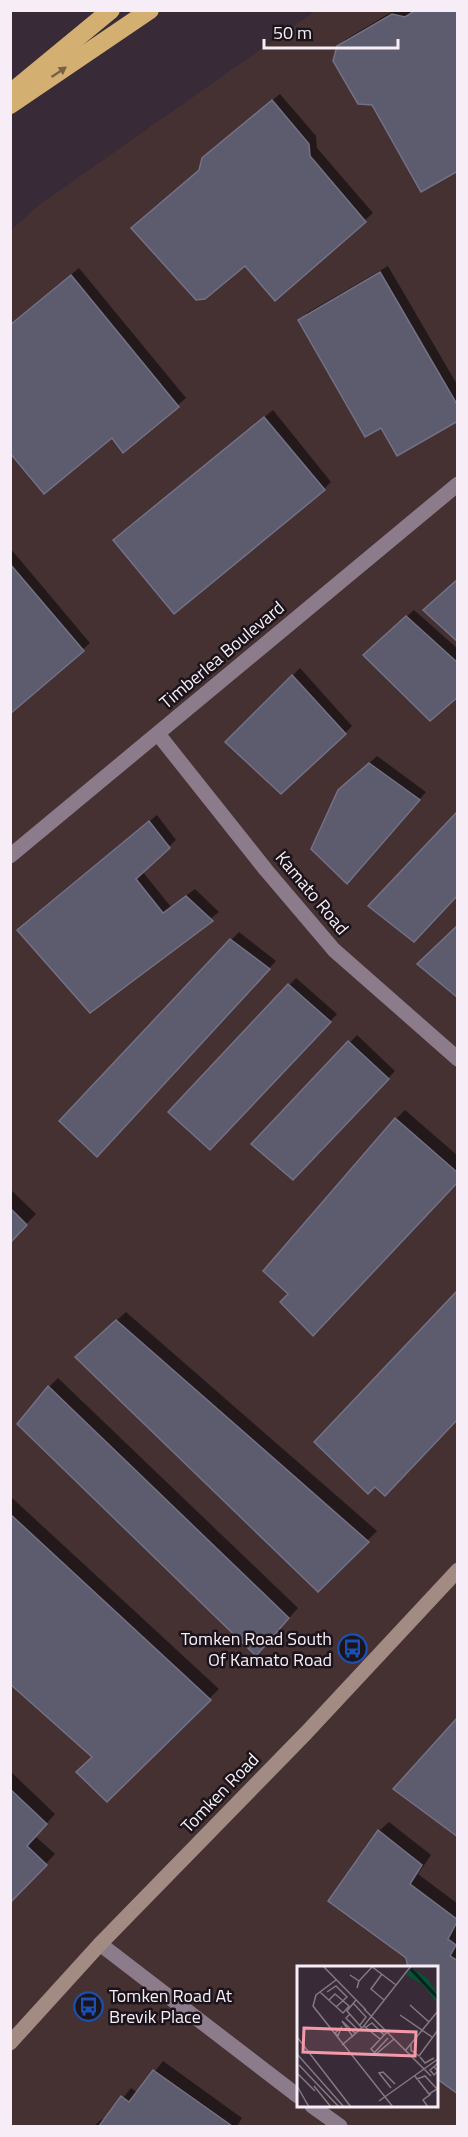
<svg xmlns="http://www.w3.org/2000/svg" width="468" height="2137" viewBox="0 0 468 2137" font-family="'Titillium Web',sans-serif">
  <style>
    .industrial { fill: #453032; fill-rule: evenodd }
    .shadow { fill: #0007 }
    .building { fill: #5d5c6f; stroke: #727185; stroke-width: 1.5 }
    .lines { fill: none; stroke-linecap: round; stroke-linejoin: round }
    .street { stroke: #8c7b8a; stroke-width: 15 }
    .secondary { stroke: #a18b82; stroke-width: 15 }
    .highway { stroke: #d3b071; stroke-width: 18 }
    .oneway { fill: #776246 }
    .labels { text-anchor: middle; stroke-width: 5; stroke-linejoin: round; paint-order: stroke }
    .street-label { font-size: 18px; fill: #f7edf6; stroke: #1b151b }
    .poi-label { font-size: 18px; fill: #f7edf6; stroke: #1b151b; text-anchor: end }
    .inset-river { fill: none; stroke: #0c2021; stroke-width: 3 }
    .inset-road { fill: none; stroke: #847883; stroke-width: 1.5 }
    .view { fill: #f39aa8; fill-opacity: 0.15; stroke: #f39aa8; stroke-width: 3 }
    .inset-edge { fill: none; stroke: #f7edf6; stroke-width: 3 }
  </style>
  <rect width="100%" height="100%" fill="#382a37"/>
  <path class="industrial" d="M315,11H457V2126H11V230L39,205ZM298,1968H436V2106H298Z"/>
  <g class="shadow">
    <polygon points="395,10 458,10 338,47 346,39"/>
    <polygon points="280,94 316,136 317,148 373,213 275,298 246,264 201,169 211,151"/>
    <polygon points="388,266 458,386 458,419 381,426 300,321 307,313"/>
    <polygon points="79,268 186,398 124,451 10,325"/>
    <polygon points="273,410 331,482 324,489 123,533"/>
    <polygon points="10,548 90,643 10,712"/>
    <polygon points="414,610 458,649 458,695 372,648"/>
    <polygon points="300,668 352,726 345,733 228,742"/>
    <polygon points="377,756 426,792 354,875 348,783"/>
    <polygon points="157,815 176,840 142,871 171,907 195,889 219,912 90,1010 26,922"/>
    <polygon points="239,932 276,961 105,1148 61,1121"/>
    <polygon points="296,978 337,1014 210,1148 170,1112"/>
    <polygon points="357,1035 395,1071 293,1178 253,1144"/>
    <polygon points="405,1110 458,1156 458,1180 290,1294 396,1119"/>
    <polygon points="10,1189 36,1214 10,1241"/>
    <polygon points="126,1312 377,1531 318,1590 86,1348"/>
    <polygon points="58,1378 298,1608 265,1645 49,1387"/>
    <polygon points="10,1496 219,1689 107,1800 94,1756 10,1682"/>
    <polygon points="10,1771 55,1814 35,1836 55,1854 10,1902"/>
    <polygon points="389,1822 431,1855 418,1874 458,1904 458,2092 436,1968 379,1831"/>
    <polygon points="163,2061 242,2118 237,2126 94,2126 102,2119 105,2121 131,2088 138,2093"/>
  </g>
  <g class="building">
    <polygon points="416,10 458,10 458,171 421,192 372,105 358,104 333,61 337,46 392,14 405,17"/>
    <polygon points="272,100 309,144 310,156 366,222 275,301 245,266 205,299 196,300 131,228 199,170 202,158"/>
    <polygon points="380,272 458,406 458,421 397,456 381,428 365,437 298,320"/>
    <polygon points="71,275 179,407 123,453 112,438 44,494 10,453 10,325"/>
    <polygon points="264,417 325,490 174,614 113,540"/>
    <polygon points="10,564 84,651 10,714"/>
    <polygon points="458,579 458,642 423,610"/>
    <polygon points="406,616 458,663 458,697 430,721 363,655"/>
    <polygon points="292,675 346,734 281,794 225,742"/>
    <polygon points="369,763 420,800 347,884 311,849 338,790"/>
    <polygon points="458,811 458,895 414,942 368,906"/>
    <polygon points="149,821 170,848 136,879 163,913 186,896 213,921 90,1013 17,930"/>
    <polygon points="458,925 458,998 417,964"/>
    <polygon points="230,939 270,969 97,1157 59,1121"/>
    <polygon points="288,984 331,1022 210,1150 168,1112"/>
    <polygon points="348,1041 389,1079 293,1180 251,1144"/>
    <polygon points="395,1118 458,1173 458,1182 313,1336 280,1302 288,1294 263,1271"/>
    <polygon points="10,1208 27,1225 10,1243"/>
    <polygon points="458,1290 458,1419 385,1496 375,1487 368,1494 314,1442"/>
    <polygon points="116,1320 369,1542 318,1592 75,1357"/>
    <polygon points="48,1386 289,1618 256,1656 17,1424"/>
    <polygon points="10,1514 211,1700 107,1802 76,1772 92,1757 10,1684"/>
    <polygon points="458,1717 458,1837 393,1789"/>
    <polygon points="10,1789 47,1824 27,1846 47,1865 10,1903"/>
    <polygon points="378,1830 422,1865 410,1884 458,1920 448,1939 456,1945 450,1956 458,1961 458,2094 436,2078 436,1968 408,1968 406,1958 328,1901"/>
    <polygon points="153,2070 232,2126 99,2126 121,2096 129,2102"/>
  </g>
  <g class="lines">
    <g class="street">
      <polyline points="158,734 266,870 334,950 458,1059"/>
      <polyline points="10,856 458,484"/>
      <polyline points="100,1944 298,2096"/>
      <polyline points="312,2106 340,2126"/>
    </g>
    <polyline class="secondary" points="10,2043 100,1944 306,1733 458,1570"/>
    <g class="highway">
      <polyline points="14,90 111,10"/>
      <polyline points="10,105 150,10"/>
    </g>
  </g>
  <defs><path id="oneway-solid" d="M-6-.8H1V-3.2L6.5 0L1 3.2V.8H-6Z" transform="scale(1.5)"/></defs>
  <use class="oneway" href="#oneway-solid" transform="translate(59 72) rotate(-34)"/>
  <defs>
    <symbol id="bus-ring" viewBox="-11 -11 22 22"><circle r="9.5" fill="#1b151b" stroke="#1a4fb4" stroke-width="1.5"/><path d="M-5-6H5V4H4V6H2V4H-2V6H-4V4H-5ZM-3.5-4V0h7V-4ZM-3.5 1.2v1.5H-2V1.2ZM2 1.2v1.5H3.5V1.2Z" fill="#1a4fb4"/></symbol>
  </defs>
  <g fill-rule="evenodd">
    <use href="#bus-ring" x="336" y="1632" width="33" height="33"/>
    <use href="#bus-ring" x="72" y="1990" width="33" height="33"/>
  </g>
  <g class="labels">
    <g class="street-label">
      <text transform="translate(222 655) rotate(-40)" y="6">Timberlea Boulevard</text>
      <text transform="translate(312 893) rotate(50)" y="6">Kamato Road</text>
      <text transform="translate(220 1793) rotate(-46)" y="6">Tomken Road</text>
    </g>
    <g class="poi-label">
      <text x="332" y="1645">Tomken Road South<tspan x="332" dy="21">Of Kamato Road</tspan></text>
      <text x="109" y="2002" text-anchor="start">Tomken Road At<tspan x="109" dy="21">Brevik Place</tspan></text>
    </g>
  </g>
  <g transform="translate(297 1966)">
    <rect width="141" height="141" fill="#382a37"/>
    <path d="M115,2L130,12L141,28V38L125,18L109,9Z" fill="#065232"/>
    <path class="inset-river" d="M114,3L141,32"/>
    <path class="inset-road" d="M26,0L69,44M74,0L99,19M85,8L74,23L87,34M53,9L62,15L60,22M39,14L19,29L16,40L96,141M62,15L75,1M23,26L46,47L52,40L38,28L32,34M30,26L39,20L50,31L39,41M59,34L50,45L65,62M56,37L69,51L63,59M113,39L132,56M67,43L134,110M53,48L49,52L61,64M103,49L135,71M67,60L83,73M69,61L75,57L87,69M90,66L74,83L79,88L97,73M41,70L44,62L38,67L41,70M0,71L54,141M56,71L45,55L59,68M114,78V84L122,90L141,64M45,79L66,61L114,0M108,85L141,45M78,86L91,72M0,88L47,141M123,91L128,97L137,92M2,99L42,141M137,101L141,105L137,109L133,104L141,97M0,107L18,125M118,110L120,113L128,110L140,123M121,114L132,128L140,123M0,120L12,141M17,120L34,141M94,122L82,107L86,106L98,118M82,135L141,93M131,141L126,134L134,128"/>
    <path class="view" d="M7,62L119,66L118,90L6,86Z"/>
    <rect width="141" height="141" class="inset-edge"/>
  </g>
  <rect width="468" height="2137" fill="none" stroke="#f7edf6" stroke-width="24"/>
  <path d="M264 39v9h134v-9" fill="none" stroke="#f7edf6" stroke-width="3"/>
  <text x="273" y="39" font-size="18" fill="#f7edf6" stroke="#1b151b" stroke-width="4.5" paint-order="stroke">50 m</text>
</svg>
